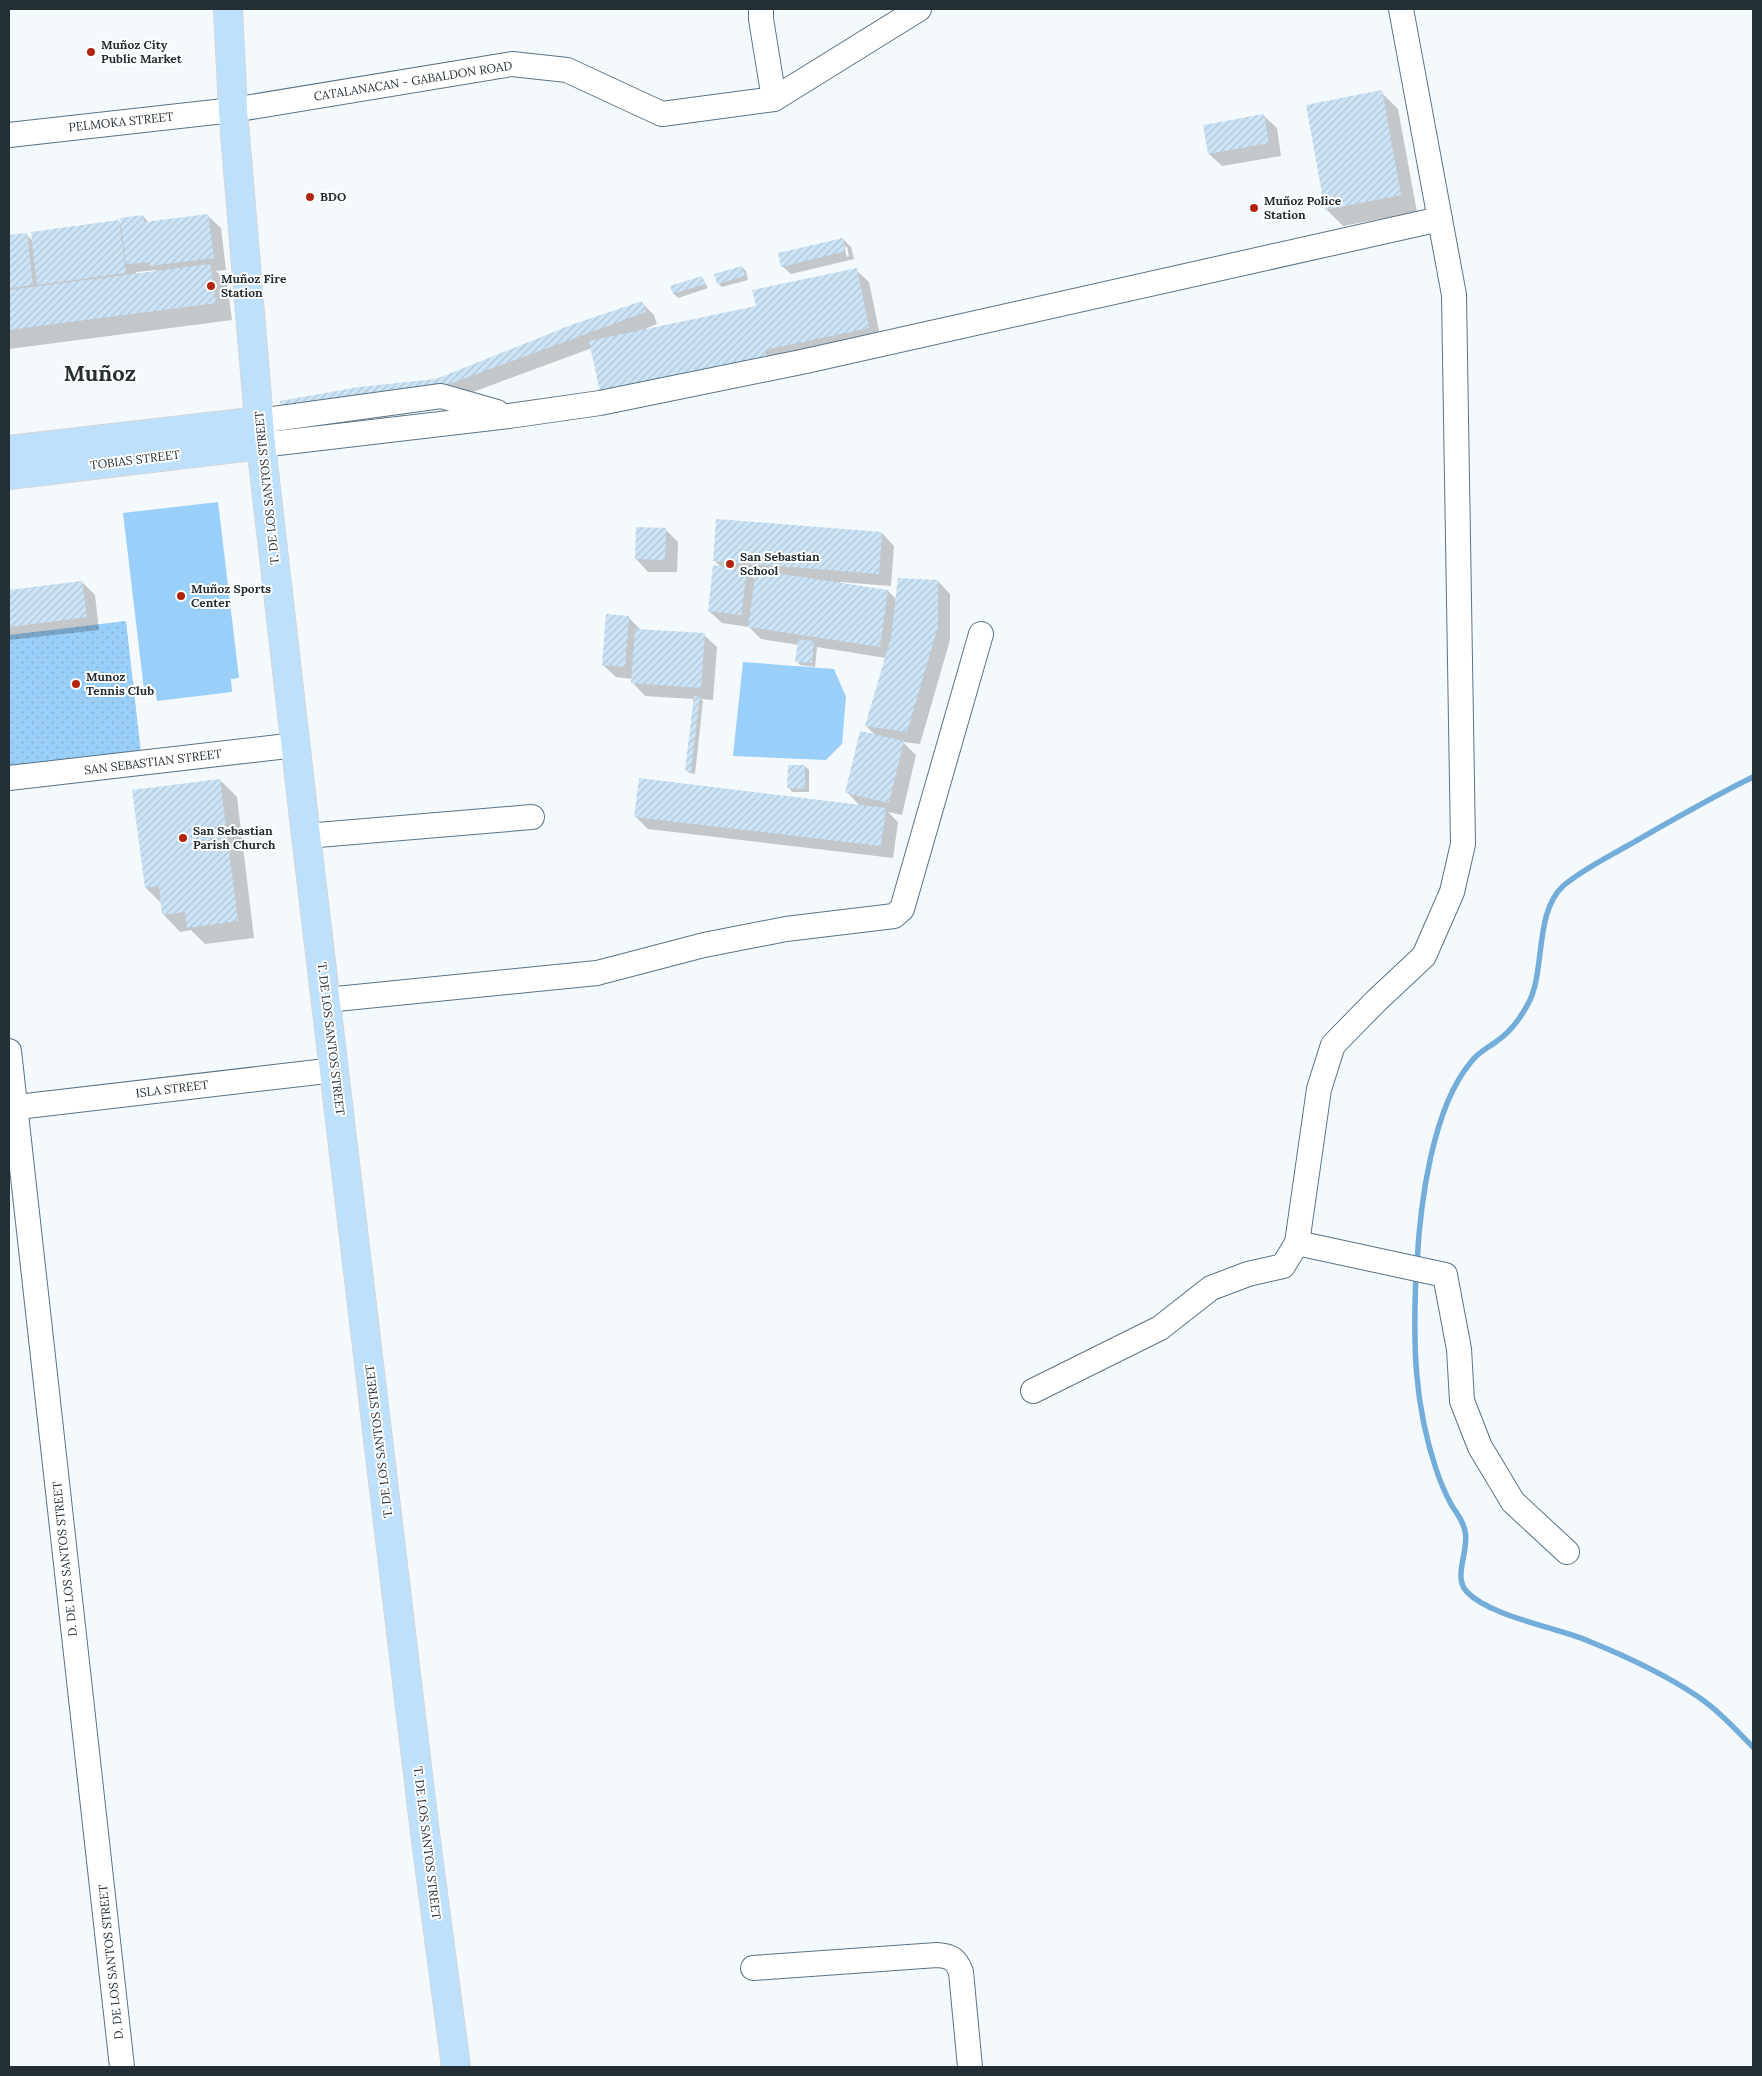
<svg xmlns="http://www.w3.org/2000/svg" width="1762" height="2076" viewBox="0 0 1762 2076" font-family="Lora,serif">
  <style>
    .grass { fill: #99cff8 }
    .park { fill: url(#park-dots) }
    .shadow { fill: #0003; fill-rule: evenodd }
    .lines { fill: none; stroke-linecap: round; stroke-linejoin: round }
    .stream { stroke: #73add9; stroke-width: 5.5 }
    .building { fill: url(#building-hatch) }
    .minor-casing { stroke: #5b7385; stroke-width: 26 }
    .major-casing { stroke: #d3d5d7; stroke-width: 30 }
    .minor { stroke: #fff; stroke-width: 24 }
    .major { stroke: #bde1fd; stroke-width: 28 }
    .poi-dot { fill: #b2240b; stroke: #fff; stroke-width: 2 }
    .labels { text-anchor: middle; stroke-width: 4; stroke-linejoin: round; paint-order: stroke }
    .poi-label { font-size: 12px; font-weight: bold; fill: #242e35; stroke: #fff; text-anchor: start }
    .street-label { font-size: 12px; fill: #242e35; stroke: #fff }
    .town-label { font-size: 22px; font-weight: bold; fill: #242e35; stroke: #fff }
  </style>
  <defs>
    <pattern id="park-dots" width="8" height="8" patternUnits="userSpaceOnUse" patternTransform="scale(1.25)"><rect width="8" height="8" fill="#99cff8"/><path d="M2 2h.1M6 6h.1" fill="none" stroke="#84b2d5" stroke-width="1.8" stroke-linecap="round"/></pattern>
    <pattern id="building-hatch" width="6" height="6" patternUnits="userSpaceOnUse" patternTransform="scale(1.25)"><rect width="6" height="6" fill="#cde4f7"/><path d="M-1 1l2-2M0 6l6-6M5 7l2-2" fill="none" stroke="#b0c4d4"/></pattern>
  </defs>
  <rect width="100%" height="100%" fill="#f4f9fd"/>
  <g class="grass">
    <polygon points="218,502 239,678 231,679 232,692 157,701 155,689 144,690 123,513"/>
    <polygon points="743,662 834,669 846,697 842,744 826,760 733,756"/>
  </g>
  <polygon class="park" points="126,621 141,753 9,768 9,635"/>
  <g class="shadow">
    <polygon points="1381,92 1398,109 1417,212 1343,226 1326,209"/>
    <polygon points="1264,116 1277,128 1281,156 1222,166 1209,154"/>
    <path d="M143,216L149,223L208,216L221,228L226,270L216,271L227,282L232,320L9,349V237L26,234L33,241L119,222L122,225ZM156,270L158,272L137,275L136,272Z"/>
    <path d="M843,239L851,247L854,259L791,274L782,266ZM844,247H847L849,256L847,257Z"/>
    <polygon points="742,267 746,271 748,280 722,287 718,283"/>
    <polygon points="856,270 869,282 881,340 780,375 592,348 446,402 436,380 641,302 654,315 657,324 645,329 646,330 757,307"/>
    <polygon points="702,277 708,288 678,298 674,294 672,286"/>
    <polygon points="665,529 678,542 677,572 648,572 636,559"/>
    <path d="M882,533L894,546L891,586L840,582L839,584L888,591L897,600L938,581L950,594V640L920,744L903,742L916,755L902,815L888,812L898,822L893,858L648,829L635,816L860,806L847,792L876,736L866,726L886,658L817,647L815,667L800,665L797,661L799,645L761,639L749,627L722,623L709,611L722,568L714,560ZM750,575H756V580Z"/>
    <polygon points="82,582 95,595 99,630 9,640 9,591"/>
    <polygon points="628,617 642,631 704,635 717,647 713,700 701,699 703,701 695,774 690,773 686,770 694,699 645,696 633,683 633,679 616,677 603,665"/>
    <polygon points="805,766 809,770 809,792 792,792 789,788"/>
    <polygon points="220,780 237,797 254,938 205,944 191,930 180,932 164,915 162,904 146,888"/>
  </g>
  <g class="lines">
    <g class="stream">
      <path d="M1417,1263C1420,1205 1432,1108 1471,1062C1478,1052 1488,1048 1497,1041C1512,1031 1522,1016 1530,1000C1545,967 1535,912 1563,886C1582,870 1606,858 1627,846C1669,822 1710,798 1753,777"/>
      <path d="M1416,1275C1413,1344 1414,1403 1436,1469C1440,1481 1445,1493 1451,1504C1456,1513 1463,1520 1465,1531C1470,1550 1452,1577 1467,1592C1490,1616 1554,1627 1586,1640C1623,1655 1663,1673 1697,1696C1718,1710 1735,1729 1753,1747"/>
    </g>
  </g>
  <g class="building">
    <polygon points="1382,90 1401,195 1325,210 1306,105"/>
    <polygon points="1264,114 1269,143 1208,154 1203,125"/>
    <polygon points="208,214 214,258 150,266 149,262 126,264 120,218 143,215 144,222"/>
    <polygon points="119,220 126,273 37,285 31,232"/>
    <polygon points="27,233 33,285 9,288 9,235"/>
    <polygon points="843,238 846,251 781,267 778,253"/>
    <polygon points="210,264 216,303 9,330 9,290"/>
    <polygon points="742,266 745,276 717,284 714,274"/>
    <polygon points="857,268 869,328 765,350 768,362 601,397 589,341 756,306 752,290"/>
    <polygon points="702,276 705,284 673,294 670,286"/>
    <polygon points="642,301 646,312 433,390 282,411 280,401 359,387 436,379 571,325"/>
    <polygon points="716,519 882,532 879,574 713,561"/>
    <polygon points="636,527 666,528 665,560 635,559"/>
    <polygon points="713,565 747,570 741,615 708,611"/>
    <polygon points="756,570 888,590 880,647 748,627"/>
    <polygon points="898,578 938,580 938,627 907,732 865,726 891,637"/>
    <polygon points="82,581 87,617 9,627 9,590"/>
    <polygon points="606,614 629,616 625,667 602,665"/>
    <polygon points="635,629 705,633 701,688 631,683"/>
    <polygon points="798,639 814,641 812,663 795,662"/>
    <polygon points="694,696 700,696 691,771 685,770"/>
    <polygon points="860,731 904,741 889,803 845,793"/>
    <polygon points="788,765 805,765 805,789 787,788"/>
    <polygon points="639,778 886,808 881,846 634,817"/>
    <polygon points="220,779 238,921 187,928 185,912 162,915 159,886 145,888 132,790"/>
  </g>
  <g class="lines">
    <defs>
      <g id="minor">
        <polyline points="761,9 761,19 774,99"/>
        <polyline points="9,135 233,110 512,64 567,70 662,114 774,99 919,9"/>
        <polyline points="259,421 441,396 497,412"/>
        <polyline points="261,445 509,416 600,403 806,361 1440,219"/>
        <polyline points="9,778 296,745"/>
        <polyline points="306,836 532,817"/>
        <polyline points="326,1000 597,973 704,945 786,929 894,916 902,909 981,634"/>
        <polyline points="9,1051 122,2067"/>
        <polyline points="9,1108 335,1070"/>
        <polyline points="1297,1243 1445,1275 1459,1349 1462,1401 1480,1447 1513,1502 1567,1552"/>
        <polyline points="1033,1391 1160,1328 1211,1288 1248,1274 1283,1266 1297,1243 1319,1089 1333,1045 1375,1002 1424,956 1452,892 1463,844 1454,295 1401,9"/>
        <path d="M753,1968L937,1955C951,1956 956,1959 961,1972L970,2067"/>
      </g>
      <g id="major">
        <polyline points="228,9 233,110 261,445 306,836 425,1833 456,2067"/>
        <polyline points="9,450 259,421"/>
        <polyline points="9,475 261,445"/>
      </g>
    </defs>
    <use href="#minor" class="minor-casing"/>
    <use href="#major" class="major-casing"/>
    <use href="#minor" class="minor"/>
    <use href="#major" class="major"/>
  </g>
  <g class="poi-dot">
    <circle cx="91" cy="52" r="5"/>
    <circle cx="310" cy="197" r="5"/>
    <circle cx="1254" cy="208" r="5"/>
    <circle cx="211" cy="286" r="5"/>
    <circle cx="730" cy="564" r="5"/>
    <circle cx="181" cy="596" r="5"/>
    <circle cx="76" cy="684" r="5"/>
    <circle cx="183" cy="838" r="5"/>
  </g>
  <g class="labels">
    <g class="poi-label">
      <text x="101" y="49">Muñoz City<tspan x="101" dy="14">Public Market</tspan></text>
      <text x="320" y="201">BDO</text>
      <text x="1264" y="205">Muñoz Police<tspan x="1264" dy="14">Station</tspan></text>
      <text x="221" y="283">Muñoz Fire<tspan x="221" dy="14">Station</tspan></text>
      <text x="740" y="561">San Sebastian<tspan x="740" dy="14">School</tspan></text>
      <text x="191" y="593">Muñoz Sports<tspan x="191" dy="14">Center</tspan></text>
      <text x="86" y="681">Munoz<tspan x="86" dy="14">Tennis Club</tspan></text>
      <text x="193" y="835">San Sebastian<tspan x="193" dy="14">Parish Church</tspan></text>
    </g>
    <g class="street-label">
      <text transform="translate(413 81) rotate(-9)" y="4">CATALANACAN - GABALDON ROAD</text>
      <text transform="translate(121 122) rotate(-6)" y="4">PELMOKA STREET</text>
      <text transform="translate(135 460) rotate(-7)" y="4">TOBIAS STREET</text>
      <text transform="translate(267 488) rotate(-96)" y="4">T. DE LOS SANTOS STREET</text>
      <text transform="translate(153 762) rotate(-7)" y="4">SAN SEBASTIAN STREET</text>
      <text transform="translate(331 1039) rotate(83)" y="4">T. DE LOS SANTOS STREET</text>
      <text transform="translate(172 1089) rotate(-7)" y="4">ISLA STREET</text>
      <text transform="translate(379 1441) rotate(-97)" y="4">T. DE LOS SANTOS STREET</text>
      <text transform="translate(65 1559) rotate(-96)" y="4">D. DE LOS SANTOS STREET</text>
      <text transform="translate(427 1843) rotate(83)" y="4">T. DE LOS SANTOS STREET</text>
      <text transform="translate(111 1962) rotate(-96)" y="4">D. DE LOS SANTOS STREET</text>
    </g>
    <g class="town-label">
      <text x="100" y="381">Muñoz</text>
    </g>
  </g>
  <rect width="1762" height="2076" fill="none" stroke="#242e35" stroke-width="20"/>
</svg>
